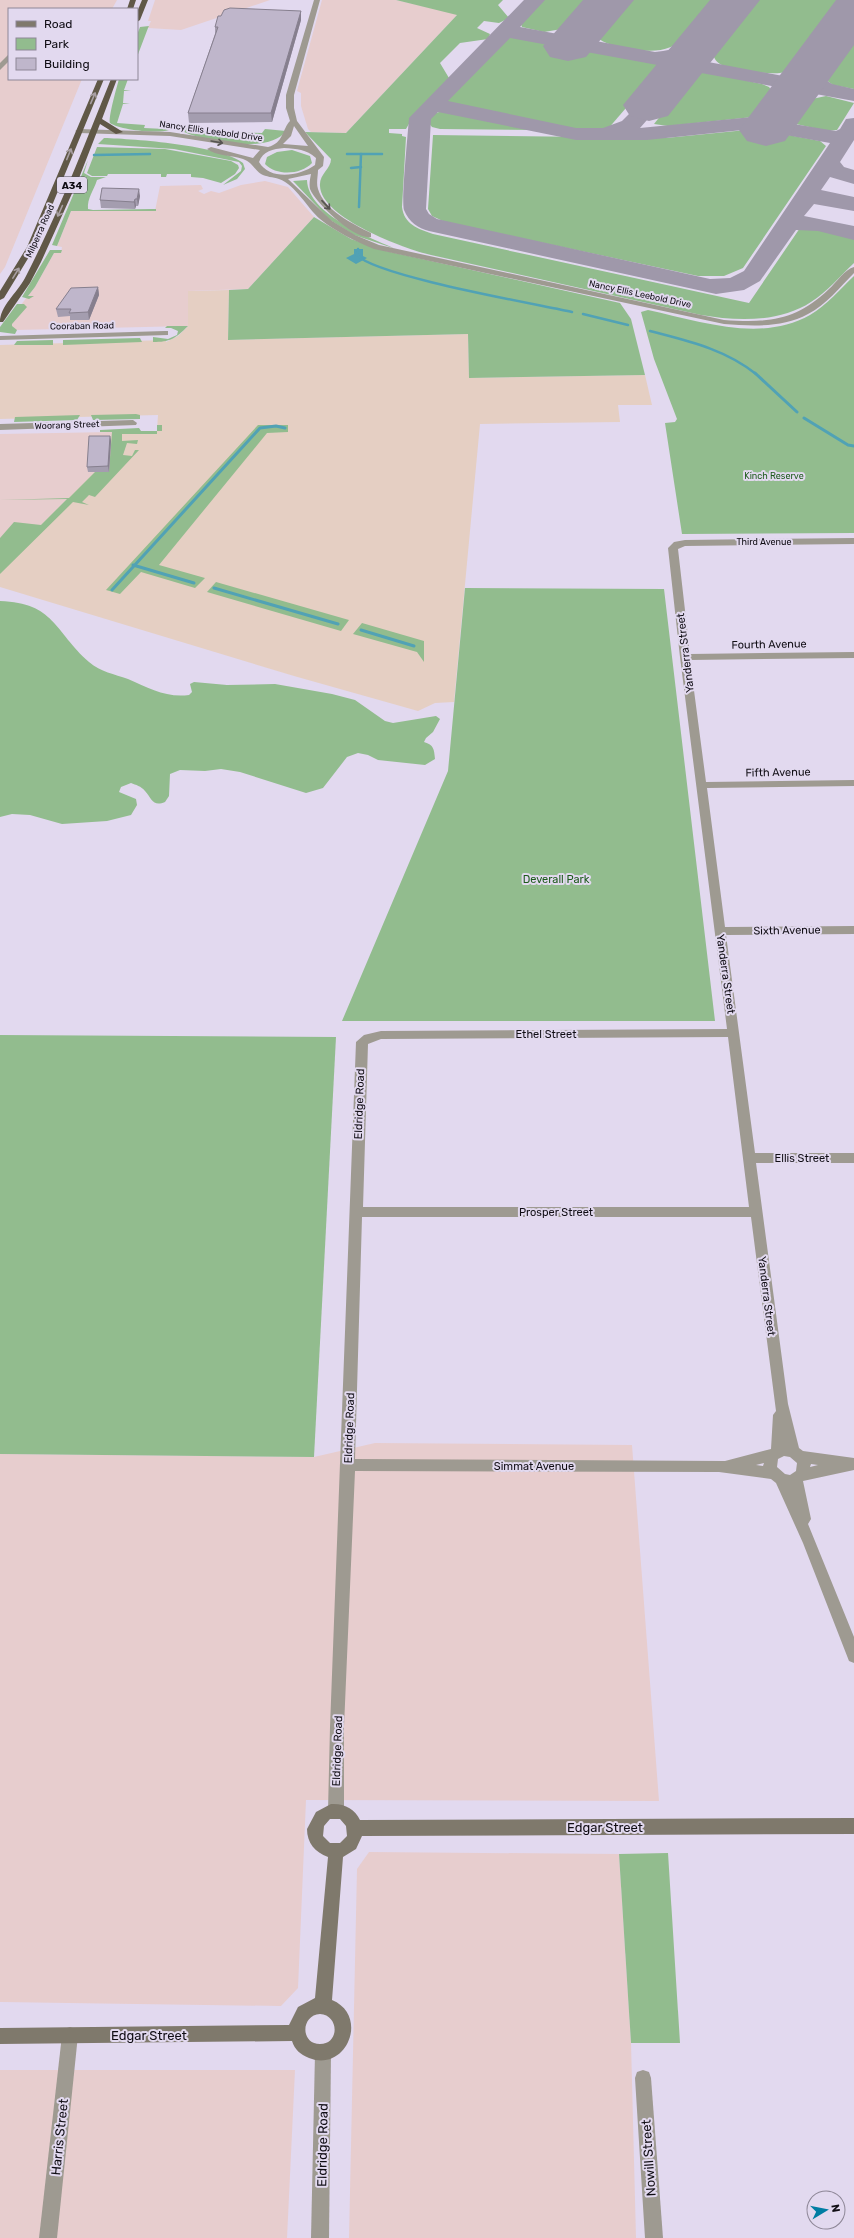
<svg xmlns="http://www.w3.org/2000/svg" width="854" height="2238" viewBox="0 0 854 2238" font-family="Rubik,sans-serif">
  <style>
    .commercial { fill: #e5cfc3 }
    .industrial { fill: #e7cdce }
    .green { fill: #92bc8e }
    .water { fill: #51a2b5 }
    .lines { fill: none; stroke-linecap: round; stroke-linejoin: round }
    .stream-far1 { stroke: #51a2b5; stroke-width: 2.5 }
    .stream { stroke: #51a2b5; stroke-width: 3 }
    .taxiway { fill: #9f98aa; fill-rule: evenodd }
    .runway { fill: #9f98aa; fill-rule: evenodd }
    .minor { fill: #9e9a91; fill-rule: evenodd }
    .tertiary { fill: #9e9a91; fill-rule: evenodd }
    .secondary { fill: #7f796c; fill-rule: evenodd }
    .trunk { fill: #605847; fill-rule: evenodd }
    .wall { fill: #a49daf }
    .shaded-wall { fill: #867f8e }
    .building { fill: #bfb6cb; stroke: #867f8e }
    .oneway { stroke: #a89fa3 }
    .oneway2 { stroke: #575452 }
    .labels { text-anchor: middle; stroke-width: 4; stroke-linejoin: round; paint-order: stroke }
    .far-street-label { font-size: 9px; fill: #100d14; stroke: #e2d9ef }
    .far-park-label { font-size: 9px; fill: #1c5a1b; stroke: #e2d9ef }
    .shield { fill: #e2d9ef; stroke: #4f4a56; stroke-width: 1 }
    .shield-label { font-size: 10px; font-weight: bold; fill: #100d14 }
    .street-label { font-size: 11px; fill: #100d14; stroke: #e2d9ef }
    .park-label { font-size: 11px; fill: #1c5a1b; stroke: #e2d9ef }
    .near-street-label { font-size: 13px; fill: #100d14; stroke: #e2d9ef }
  </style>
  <rect width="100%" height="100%" fill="#e2d9ef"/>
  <polygon class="commercial" points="229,290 228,340 468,334 469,378 645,375 652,405 618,405 620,422 480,424 454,702 435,703 418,711 294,676 0,587 0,565 112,432 157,431 158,415 0,419 0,345 166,340 166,342 178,336 188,326 188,291"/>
  <g class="industrial">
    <polygon points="0,0 117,0 112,9 9,9 9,79 82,79 5,267 0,274"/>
    <polygon points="155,0 270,0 181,30 148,28 151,21 148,21"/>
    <polygon points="322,0 396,0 458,14 346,133 311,132 308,129 301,106 301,93 297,91"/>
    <polygon points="265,181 288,187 314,217 248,289 188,291 188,326 15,330 5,325 35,287 54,253 61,253 62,247 57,246 71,211 155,211 160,186 201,185 203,189 198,191 204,194 211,191 219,193 241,185"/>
    <polygon points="112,432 109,472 95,472 0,565 0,434"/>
    <polygon points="375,1443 632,1445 659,1801 306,1800 298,1988 281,2006 0,2002 0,1454 314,1457"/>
    <polygon points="369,1852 619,1854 631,2043 636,2238 349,2238 357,1869"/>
    <polygon points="0,2070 295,2070 287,2238 0,2238"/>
  </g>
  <g class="green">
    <path d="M396,0H503L498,5L509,18L499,23L484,21L477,28L490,34L488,39L460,43L440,63L449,78L414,115L406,129H389V133L402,134V136L406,137L402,207C404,224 418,229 433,234L749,303L802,225L854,235V263C840,276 827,292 811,302C779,323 736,321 701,315L431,255C405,249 321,218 320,186C319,174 331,169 331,159L305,132L346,133L457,15Z"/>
    <polygon points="543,0 597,0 568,28 544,32 522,27 521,24 523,20"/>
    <path d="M624,0H717C686,37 679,59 625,48C616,46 604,44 597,37V30Z"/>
    <path d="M754,0H842L787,71C778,77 730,70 720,64C715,61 714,57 712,52Z"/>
    <polygon points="149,26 148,28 137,57 137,35 140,27"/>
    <polygon points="510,37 518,37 663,65 607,130 582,132 448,104 446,101 448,98 504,40"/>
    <polygon points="854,41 854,89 833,85 826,80 827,76"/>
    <polygon points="696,71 702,71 762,84 769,87 772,91 753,117 668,126 654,124"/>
    <path d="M119,79H128L124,90L131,91H124L123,103H130L123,104L117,123L145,125L144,128L165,129L169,126V130C157,134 120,130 110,123C108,118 117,86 119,79Z"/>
    <polygon points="826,96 854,103 837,130 827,131 796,124 812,99"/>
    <polygon points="439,112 449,112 540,130 440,129 432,127 428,122 431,115"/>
    <path d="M189,127L190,130L262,133L265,129L286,131C269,154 207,142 184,132L185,128Z"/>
    <polygon points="746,130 745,131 779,138 783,134 820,141 826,146 743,268 724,276 698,276 445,222 432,216 428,209 433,135 666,138"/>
    <path d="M104,138C135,139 220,145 243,163L245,169L237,179L223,185L241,171L242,166L239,162L174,149L98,144Z"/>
    <polygon points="97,147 165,149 231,161 238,165 239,168 235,174 221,183 203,178 191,177 191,174 167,174 166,177 161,177 161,174 108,174 107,176 92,176 87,173"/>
    <path d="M292,150L310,156L312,163C301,175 276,176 265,164L267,157L277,152Z"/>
    <path d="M88,160L84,173L91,177H106L97,180C94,190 87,198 88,209L93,210L151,209H156V211H71L57,246L52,245Z"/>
    <path d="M307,180C308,215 371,238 396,249L354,235L330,220L293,181Z"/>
    <polygon points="314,217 351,239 386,251 620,303 631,319 645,375 469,378 468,334 228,340 229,290 248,289"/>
    <polygon points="50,250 62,250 61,253 54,253 35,287 28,296 34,296 29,299 22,297"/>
    <path d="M854,276V533L682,534L665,423L675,422L677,419L654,359L641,312L648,310C699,321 761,343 810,315C827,305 840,289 854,276Z"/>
    <polygon points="17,304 24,304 27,307 12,324 12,326 17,330 15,334 0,332 0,327"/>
    <path d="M167,326H188C175,339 170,342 153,342V337L168,339L177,335L178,331L171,328H165Z"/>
    <polygon points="140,338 142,342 63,345 63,340"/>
    <polygon points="53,340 53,345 14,345 17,341"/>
    <polygon points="136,414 140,415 140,419 93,420 91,415"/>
    <polygon points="80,415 77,420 14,422 15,417"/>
    <polygon points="157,425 162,425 162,431 157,431 157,434 122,434 122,441 138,440 137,444 127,443 123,455 132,456 135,450 139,450 95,497 89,495 82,502 89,505 73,502 0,574 0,538 14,522 41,525 67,499 0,500 69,498 95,472 109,471 112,432 100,432 100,430 139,428 141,431 157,431"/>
    <polygon points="258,425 288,425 288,432 267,433 159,565 205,578 195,588 141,572 120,594 106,590"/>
    <polygon points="216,582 349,620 341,631 207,592"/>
    <polygon points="465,588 664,589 715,1021 342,1021 448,771"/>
    <path d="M0,601C55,603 54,631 89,662C101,672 114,674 128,679C149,688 166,698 189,695L192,692L190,684L194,682L227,685L275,684L332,694L355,700L385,721L393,723L436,716L440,719L433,732L426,738L424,742C434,745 434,749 435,759L425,765L378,760L368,755L358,753L347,757L323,788L306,793L240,772L221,769L205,771L180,770L170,774L169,796L165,802C153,807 152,799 145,791C141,786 136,785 131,783L121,787L119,792L136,799L137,805L131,815L107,821L62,824L30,815L12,814L0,817Z"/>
    <polygon points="362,623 424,641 424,662 417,652 353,634"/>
    <polygon points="0,1035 336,1037 314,1457 0,1454"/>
    <polygon points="668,1853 680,2043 631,2043 619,1854"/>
  </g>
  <polygon class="water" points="354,249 363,249 363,256 367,258 356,264 346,258 354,254"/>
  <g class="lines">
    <g class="stream-far1">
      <polyline points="347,154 382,154"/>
      <polyline points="94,155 150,154"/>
      <polyline points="351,168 361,167"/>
      <polyline points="359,207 361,154"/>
      <path d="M358,249L357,255C375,276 536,304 572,312"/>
      <polyline points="583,314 628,325"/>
      <path d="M650,331C688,341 725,349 756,374"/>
    </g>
    <g class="stream">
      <polyline points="755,373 797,412"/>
      <polyline points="804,418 848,445 854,446"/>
      <polyline points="133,565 194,583"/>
      <polyline points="214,588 338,624"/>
      <polyline points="112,590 260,428 276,426 285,428"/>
      <polyline points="361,630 414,646"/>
    </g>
    <path class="taxiway" d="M524,0H545L520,27L655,52C666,51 676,49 685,43C699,33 707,12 725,17L728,21C718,36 704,51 687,58L799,79V73L833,27L854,20V33L847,35L819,73V76L832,84L854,89V101L510,38L448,101L576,128H603L622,121L642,101L649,99L656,101L660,105L640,128L752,117L836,131L840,129L846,119L854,118V140L840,162L844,167L854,170V184L830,177L821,190L854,197V211L814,204L804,216L854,226V240L818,231L796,230L760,281L744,290L716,294L429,231C418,228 409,222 404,210C401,201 408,133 409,118ZM438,112L576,140H647L752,129L830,143L744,271L730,278L710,279L437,219L429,214L426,209L431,119Z"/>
    <g class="runway">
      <polygon points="583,0 634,0 586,57 568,61 550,57 543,46"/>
      <polygon points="710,0 760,0 668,116 649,121 630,116 623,105"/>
      <polygon points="836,0 854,0 854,45 785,141 766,146 747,141 739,130"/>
    </g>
    <g class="minor">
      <path d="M314,0H320L294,95V108L297,121L324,157L323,166L318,170C318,176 316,183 318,189C324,210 353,224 371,233V237C355,240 316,204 310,189C309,184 310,179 311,174L288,179L332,221L355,235L379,245L724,320C768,323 796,321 829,289C836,283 845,269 854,267V273C840,287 826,305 808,314C783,328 752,326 724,324L374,249C355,241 336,232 320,219C307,208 296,185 279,179C273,177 266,177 261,174C254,169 252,162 243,159C232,155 216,156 207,149L211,147L253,158L260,150L170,136L79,133L75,131L79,129L170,132L268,147C284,143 282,129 290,121L286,108V95ZM294,126L308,146L283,144L291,136ZM284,148C297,149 306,149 316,158L315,165C300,176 270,181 259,162C263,151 273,149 284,148Z"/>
      <polygon points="9,54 9,61 0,70 0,63"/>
      <polygon points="165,331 168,331 168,335 0,340 0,336"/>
      <polygon points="133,420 137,423 136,425 0,430 0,424"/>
      <path d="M854,538V544L685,546L678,549L690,654L854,652V658L690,660L706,782L854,780V786L707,788L725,927L854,926V934L726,935L755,1153H854V1163H756L788,1404L799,1448L803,1451L854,1458V1470L803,1481L811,1519L808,1524L854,1637V1663L849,1661L803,1543L776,1483L771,1479L719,1472L355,1471L344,1727V1811L341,1816L336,1819L331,1816L328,1811L330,1727L356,1042L364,1035L381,1031L727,1029L680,657L668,548L674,542L685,540ZM728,1037L749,1207H363L368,1044L381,1039ZM362,1217H751L776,1411L773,1415L771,1449L725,1461L355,1459ZM784,1456L790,1457L797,1463L796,1471L790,1475L785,1474L777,1467L778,1459ZM764,1463L763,1466L756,1465ZM811,1464L818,1465L810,1467Z"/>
      <polygon points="70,2027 76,2029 78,2035 57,2238 39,2238 62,2035 64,2029"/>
      <polygon points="643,2070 649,2072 651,2078 663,2238 645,2238 635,2078 637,2072"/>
    </g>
    <polygon class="tertiary" points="323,2045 329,2047 331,2053 329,2238 311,2238 315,2053 317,2047"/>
    <path class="secondary" d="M331,1804C344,1803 355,1809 360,1820L854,1818V1834L362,1836L356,1849L343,1857L332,2000C370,2016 346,2073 309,2058C300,2054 295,2050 292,2041L0,2044V2028L289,2025L298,2007L315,1998L328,1857C315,1852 307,1843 307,1829L316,1812ZM330,1819H340L346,1826L347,1836L340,1843H330L323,1836L324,1826ZM320,2014C339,2015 340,2044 320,2044C300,2044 301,2015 320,2014Z"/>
    <g class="trunk">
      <polygon points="130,0 136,0 133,9 127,9"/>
      <polygon points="142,0 148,0 140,20 137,22 137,12"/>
      <polygon points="98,79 104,79 35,247 4,298 0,300 0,291 27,247"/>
      <path d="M111,79H117L102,119L123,132L116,134L100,124L79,178L41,262L30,283L3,322H0C0,306 17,293 25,278C58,214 84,146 111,79Z"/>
    </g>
  </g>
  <g class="wall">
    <polygon points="301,11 301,20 272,122 189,123 188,113 215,34 215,27"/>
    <polygon points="140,196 138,206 136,206 135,209 101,208 100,200"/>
    <polygon points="98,287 99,295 89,320 70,320 70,316 58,317 56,309"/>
    <polygon points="110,436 111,441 109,472 88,472 87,467"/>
  </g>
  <g class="shaded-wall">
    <polygon points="301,11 301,20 272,122 271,113"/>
    <polygon points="139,189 140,196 138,206 137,199"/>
    <polygon points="135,199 136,206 135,209 134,202"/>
    <polygon points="98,287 99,295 89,320 88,312"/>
    <polygon points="110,436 111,441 109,472 108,466"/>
  </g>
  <g class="building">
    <polygon points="230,8 301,11 271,113 188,113 218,27 215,27 218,16 221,16 224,10"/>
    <polygon points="102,188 139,189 137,199 135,199 134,202 100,200"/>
    <polygon points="98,287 88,312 69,313 71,309 56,309 71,288"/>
    <polygon points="89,436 110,436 108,466 87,467"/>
  </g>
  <defs><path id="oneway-shaft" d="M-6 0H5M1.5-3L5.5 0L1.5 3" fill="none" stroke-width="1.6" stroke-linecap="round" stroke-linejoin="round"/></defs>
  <g class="oneway">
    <use href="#oneway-shaft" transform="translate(93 98) rotate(-67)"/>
    <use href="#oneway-shaft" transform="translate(69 154) rotate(-68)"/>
    <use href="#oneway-shaft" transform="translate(60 211) rotate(114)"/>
    <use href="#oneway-shaft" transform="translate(16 273) rotate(-58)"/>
  </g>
  <g class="oneway2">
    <use href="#oneway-shaft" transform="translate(217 142) rotate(10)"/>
    <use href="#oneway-shaft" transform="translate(326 205) rotate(47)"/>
  </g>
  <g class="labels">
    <g class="far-street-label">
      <text transform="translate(211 131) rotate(8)" y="3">Nancy Ellis Leebold Drive</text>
      <text transform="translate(40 231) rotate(-66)" y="3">Milperra Road</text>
      <text transform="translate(640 294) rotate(12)" y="3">Nancy Ellis Leebold Drive</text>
      <text transform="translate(82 326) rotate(-1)" y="3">Cooraban Road</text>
      <text transform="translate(67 425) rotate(-2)" y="3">Woorang Street</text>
      <text x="764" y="545">Third Avenue</text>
    </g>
    <g class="far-park-label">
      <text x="774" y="479">Kinch Reserve</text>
    </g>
    <rect class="shield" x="57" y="177" width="30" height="16" rx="3"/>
    <g class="shield-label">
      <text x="72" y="189">A34</text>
    </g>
    <g class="street-label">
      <text transform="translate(769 644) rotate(-1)" y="4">Fourth Avenue</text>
      <text transform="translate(685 653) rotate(-97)" y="4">Yanderra Street</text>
      <text transform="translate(778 772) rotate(-1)" y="4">Fifth Avenue</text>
      <text transform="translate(787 930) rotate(-1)" y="4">Sixth Avenue</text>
      <text transform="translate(726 974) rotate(82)" y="4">Yanderra Street</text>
      <text x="546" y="1038">Ethel Street</text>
      <text transform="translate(359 1104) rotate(-88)" y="4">Eldridge Road</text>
      <text x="802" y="1162">Ellis Street</text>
      <text x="556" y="1216">Prosper Street</text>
      <text transform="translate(767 1296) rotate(83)" y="4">Yanderra Street</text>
      <text transform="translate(349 1428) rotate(-88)" y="4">Eldridge Road</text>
      <text x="534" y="1470">Simmat Avenue</text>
      <text transform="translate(337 1751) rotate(-88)" y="4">Eldridge Road</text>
    </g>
    <g class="park-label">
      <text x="556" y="883">Deverall Park</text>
    </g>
    <g class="near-street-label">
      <text x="605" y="1832">Edgar Street</text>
      <text x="149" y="2040">Edgar Street</text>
      <text transform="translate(59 2137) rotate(-84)" y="5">Harris Street</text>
      <text transform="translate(322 2145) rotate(-89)" y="5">Eldridge Road</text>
      <text transform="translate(648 2158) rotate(-94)" y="5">Nowill Street</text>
    </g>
  </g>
  <rect x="8" y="8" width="130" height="72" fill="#e2d9ef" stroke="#8e8797"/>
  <rect x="16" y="21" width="20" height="6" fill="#7f796c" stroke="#8e8797"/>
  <text x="44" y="28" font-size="12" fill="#100d14">Road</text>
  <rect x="16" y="38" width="20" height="12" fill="#92bc8e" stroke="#8e8797"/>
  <text x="44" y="48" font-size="12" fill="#100d14">Park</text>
  <rect x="16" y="58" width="20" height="12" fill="#bfb6cb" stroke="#8e8797"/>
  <text x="44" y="68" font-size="12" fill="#100d14">Building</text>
  <g transform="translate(826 2210) rotate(80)"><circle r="19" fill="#e2d9ef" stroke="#8e8797"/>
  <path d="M0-3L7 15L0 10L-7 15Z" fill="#007da3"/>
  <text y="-6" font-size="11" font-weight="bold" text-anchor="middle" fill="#100d14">N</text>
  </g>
</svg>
